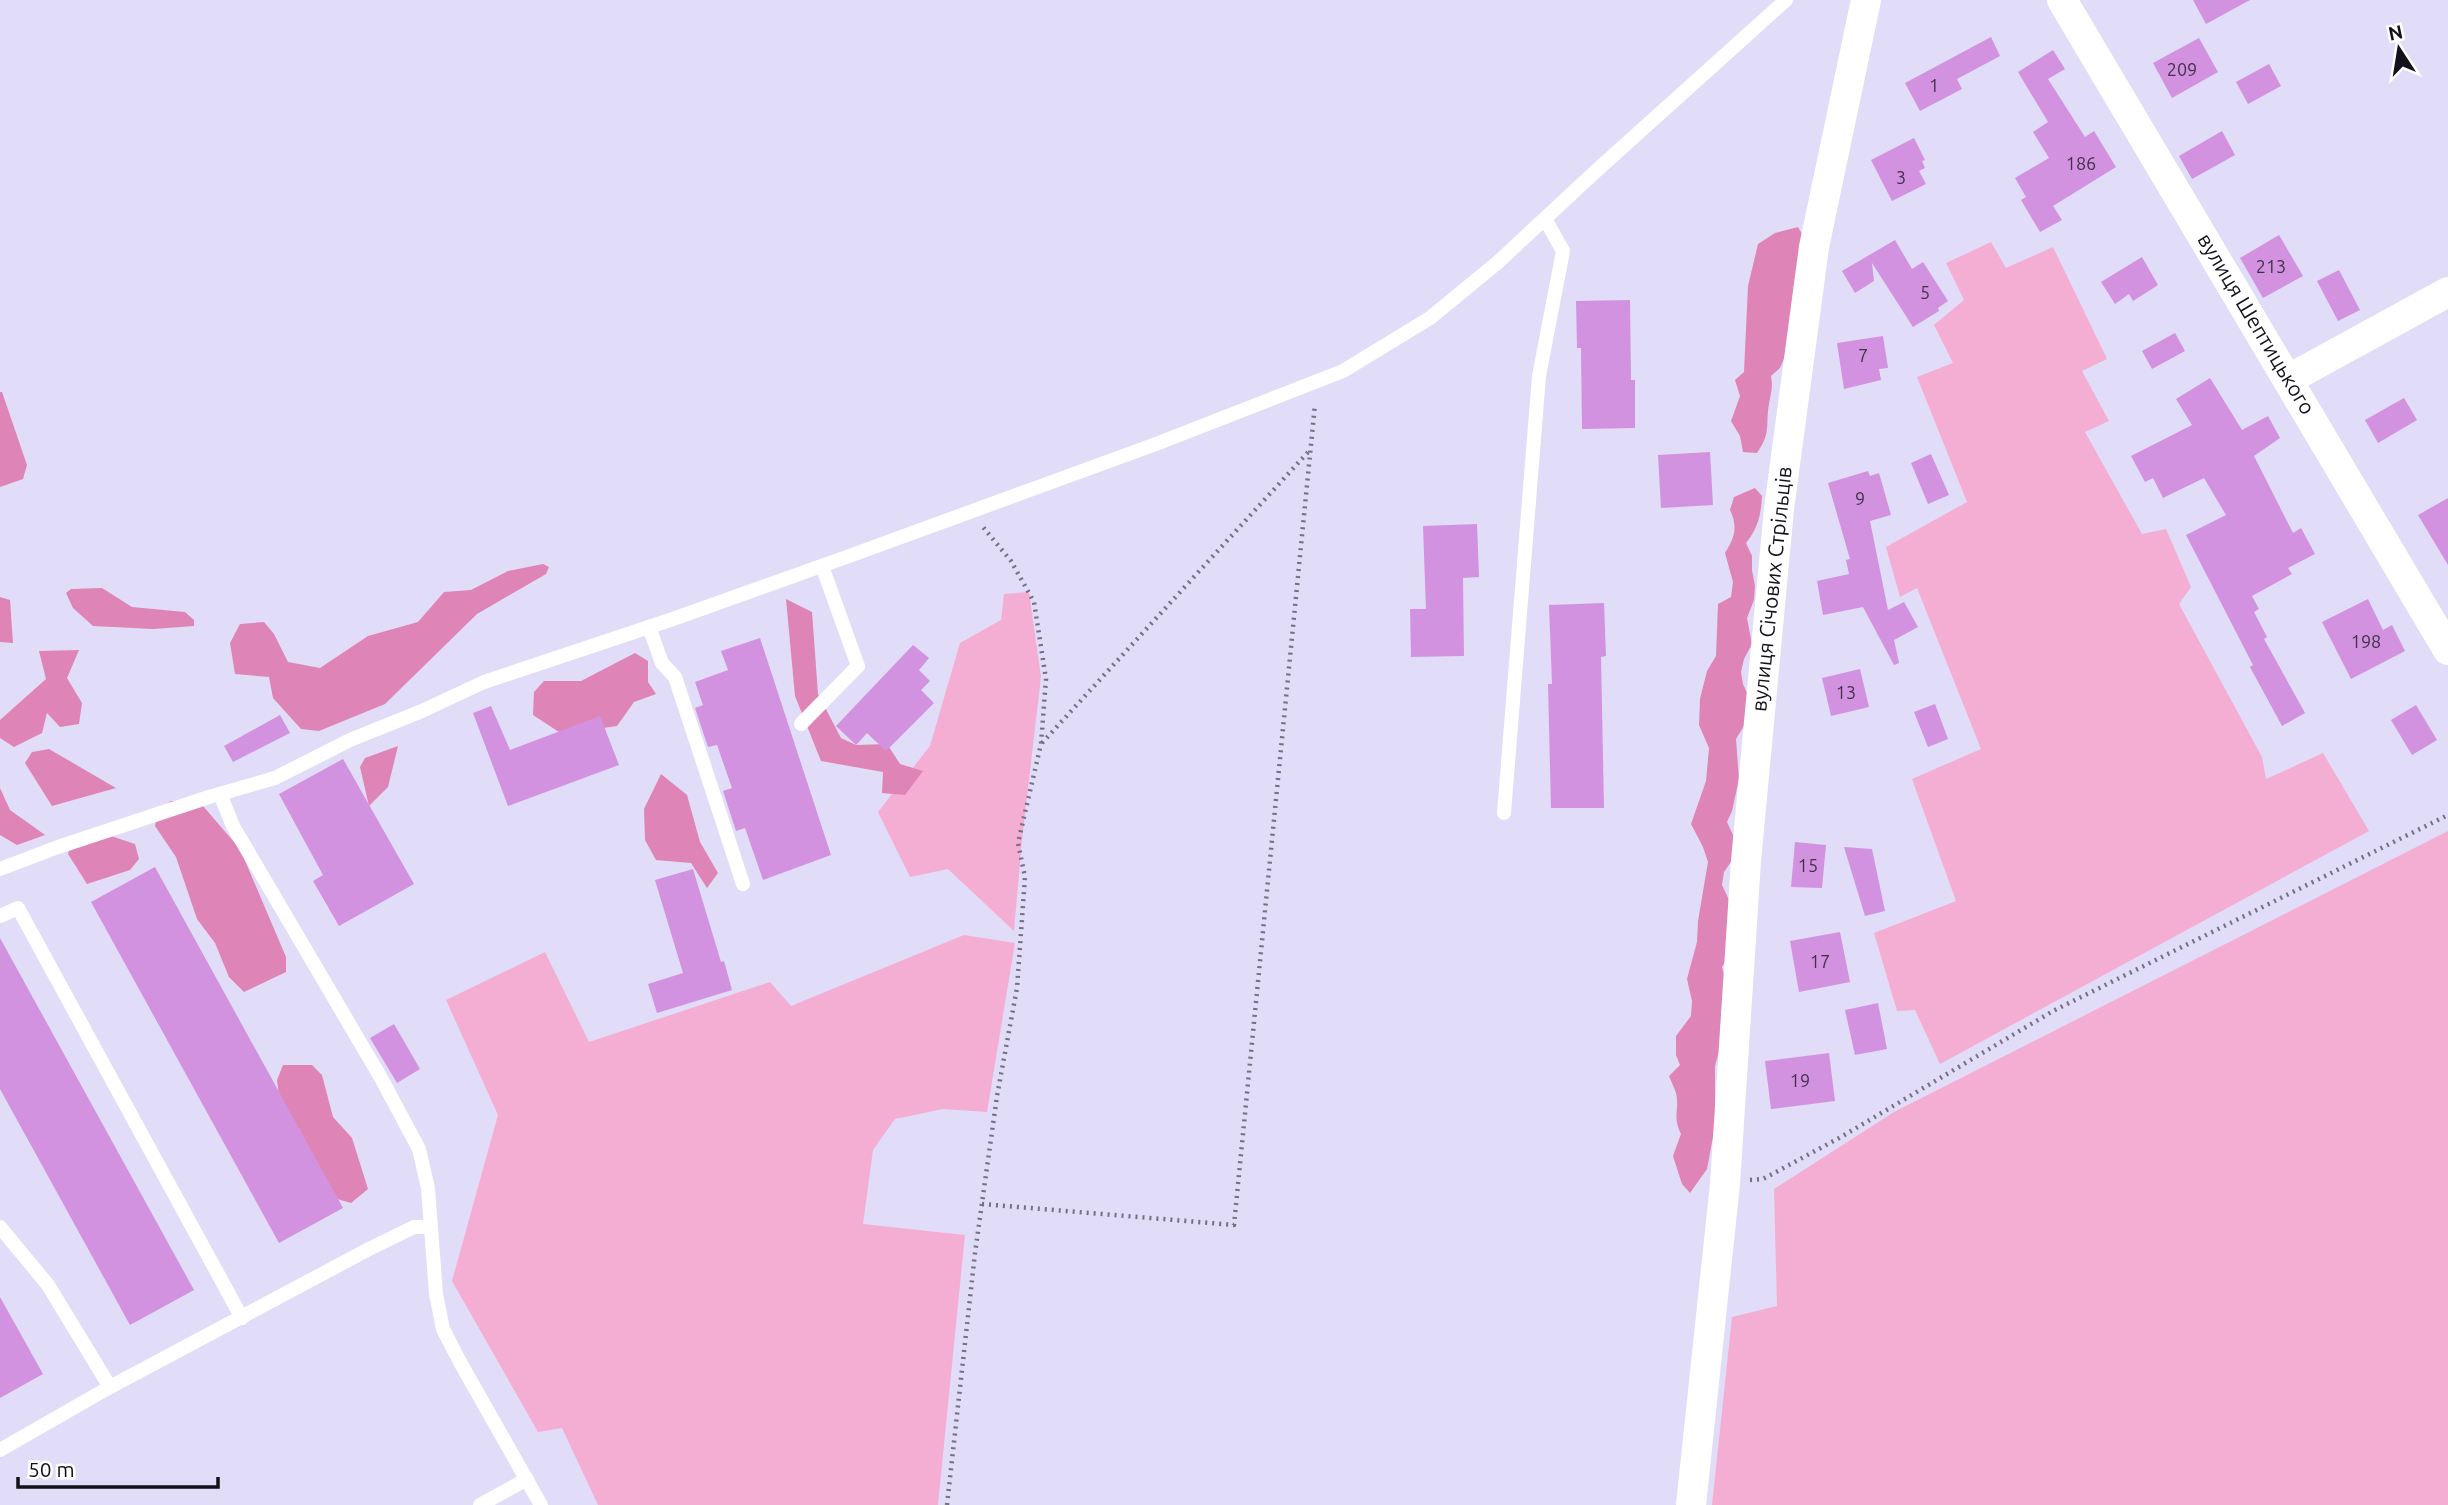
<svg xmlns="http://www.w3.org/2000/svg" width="2448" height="1505" viewBox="0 0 2448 1505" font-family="Ubuntu,sans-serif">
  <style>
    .green { fill: #f4aed4 }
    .forest { fill: #df84b7 }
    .building { fill: #d292e0 }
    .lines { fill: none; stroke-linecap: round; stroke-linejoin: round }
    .path { stroke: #737082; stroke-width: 4.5; stroke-dasharray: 2 5; stroke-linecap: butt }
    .service { stroke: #fff; stroke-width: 14 }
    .minor { stroke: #fff; stroke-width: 30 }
    .labels { text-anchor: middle; stroke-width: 6; stroke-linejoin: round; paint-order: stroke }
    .number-label { font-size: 18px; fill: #43314c }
    .street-label { font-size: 21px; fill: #13111a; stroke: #fff }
  </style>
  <rect width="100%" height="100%" fill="#e1dcf7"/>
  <g class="green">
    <polygon points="1991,242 2006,268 2053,247 2107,359 2082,371 2109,421 2085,432 2142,534 2166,529 2191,587 2179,604 2262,757 2266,779 2323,753 2369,831 1940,1064 1915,1010 1897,1011 1874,933 1956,901 1912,779 1981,749 1917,588 1900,597 1886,547 1967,502 1917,377 1953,363 1934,325 1964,300 1946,263"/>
    <polygon points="1029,592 1041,677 1022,840 1014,931 948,869 910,877 878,812 930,746 960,643 1001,620 1004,594"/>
    <polygon points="2448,831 2448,1505 1712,1505 1732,1317 1777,1306 1774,1189 1894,1112"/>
    <polygon points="964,935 1015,943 987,1112 943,1109 895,1119 873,1150 863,1224 965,1235 938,1505 598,1505 562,1428 538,1432 452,1281 498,1115 446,1000 545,952 589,1042 770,982 791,1006"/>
  </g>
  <g class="forest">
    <path d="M1798,227L1806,241L1786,354L1780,368L1771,376C1773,388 1771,393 1769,404C1765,426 1772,431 1757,453L1743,452L1740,436L1731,421L1740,396L1735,380L1744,372L1748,286L1758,244L1775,233Z"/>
    <polygon points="0,392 2,392 27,465 23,479 0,487"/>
    <path d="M1755,488L1762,496C1761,515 1758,528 1746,543L1752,556V570L1755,586L1754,600L1747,618L1752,644L1744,659L1741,672L1743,684L1752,704L1750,716L1736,739L1739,779L1732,811L1727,822L1734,837L1735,856L1724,872L1722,885L1729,900V955L1722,967L1726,982L1722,1041L1715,1066V1126L1707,1169L1690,1193L1682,1184L1673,1156L1681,1134C1672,1116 1680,1110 1676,1093C1674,1087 1671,1081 1669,1076L1680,1065L1676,1055V1036L1691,1016L1692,1001L1687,979L1697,942L1698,921L1708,862L1703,847L1691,824L1706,781L1709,748L1699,725L1700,699L1707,671L1716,656L1718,604L1731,597L1733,582L1725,553C1735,537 1738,527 1730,510L1734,497Z"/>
    <polygon points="543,564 549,567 546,574 477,614 385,704 319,731 301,729 273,698 269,677 235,674 230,643 240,624 264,622 274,634 288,662 320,668 368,636 418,622 444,592 471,590 508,571"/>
    <polygon points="102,588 132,607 185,612 194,620 194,626 153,629 93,626 73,608 66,593 71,589"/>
    <polygon points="0,597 10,600 13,643 0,642"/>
    <polygon points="786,599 812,612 818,694 841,738 856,745 887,744 900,764 923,771 905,795 882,793 883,772 821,761 795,696"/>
    <polygon points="79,650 67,678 82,703 79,724 60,727 47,713 42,733 14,747 0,738 0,720 46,679 39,651"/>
    <polygon points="635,653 648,661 648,682 656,694 634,702 617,726 562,734 533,715 534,692 544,681 581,681"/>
    <polygon points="398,746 388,787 369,806 360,767 365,758"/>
    <polygon points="49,749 116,788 52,806 25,763 32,752"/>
    <polygon points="661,774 687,795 700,842 718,873 707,888 691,863 656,860 645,840 644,809"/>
    <polygon points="0,788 10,810 45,835 17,845 0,835"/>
    <polygon points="171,801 203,806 240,849 286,957 286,972 244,992 229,977 215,943 197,919 176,857 155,826 158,811"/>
    <polygon points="96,831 135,844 139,859 130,870 87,884 68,854 73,837"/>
    <polygon points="283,1065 312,1065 322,1075 333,1117 352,1138 368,1189 351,1203 327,1196 280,1104 277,1080"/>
  </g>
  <g class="building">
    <polygon points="2193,0 2250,0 2206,24"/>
    <polygon points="1991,37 2000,56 1957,79 1962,89 1920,111 1905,83"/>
    <polygon points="2199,38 2218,72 2172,98 2153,63"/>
    <polygon points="2053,50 2065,69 2048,79 2085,137 2094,131 2116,167 2053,206 2062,220 2040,232 2021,200 2026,197 2015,178 2049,158 2033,132 2048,122 2018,72"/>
    <polygon points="2269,64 2281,86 2248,104 2236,82"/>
    <polygon points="2222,131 2235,155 2192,179 2179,156"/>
    <polygon points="1914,138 1925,160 1922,161 1925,168 1919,171 1926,184 1892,201 1871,160"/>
    <polygon points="2279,235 2303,276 2263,298 2240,258"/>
    <polygon points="1895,240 1912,269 1923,262 1948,301 1938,308 1939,311 1913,327 1872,263 1874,281 1855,293 1842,271"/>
    <polygon points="2142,257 2158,285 2133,301 2129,294 2115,304 2101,282"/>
    <polygon points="2339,270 2360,310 2338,321 2317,281"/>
    <polygon points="1630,300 1631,380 1635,380 1635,428 1582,429 1581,348 1577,348 1576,301"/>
    <polygon points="2175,333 2185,351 2152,369 2142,351"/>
    <polygon points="1883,336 1888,368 1879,369 1881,380 1844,389 1837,343"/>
    <polygon points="2210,378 2242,430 2268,416 2280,438 2254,456 2293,533 2301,528 2315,554 2288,568 2292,574 2252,596 2259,609 2254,612 2267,637 2264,639 2305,713 2282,726 2250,667 2253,665 2186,535 2226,515 2204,478 2163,498 2153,478 2145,482 2131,456 2192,425 2176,399"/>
    <polygon points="2404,398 2417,420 2378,443 2365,420"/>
    <polygon points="1710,452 1713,505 1661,508 1658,455"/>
    <polygon points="1931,454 1949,495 1928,504 1911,463"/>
    <polygon points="1868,471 1870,476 1879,473 1891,515 1870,521 1888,610 1904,602 1918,627 1894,640 1899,663 1894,665 1863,607 1823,615 1817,581 1849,574 1846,560 1850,559 1828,483"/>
    <polygon points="2448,498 2448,565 2418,515"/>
    <polygon points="1477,524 1479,577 1463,578 1464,656 1411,657 1410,609 1426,609 1423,526"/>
    <polygon points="2368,599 2383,630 2392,625 2405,651 2351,679 2322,622"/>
    <polygon points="1604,603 1606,656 1601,657 1604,808 1551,808 1548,684 1552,684 1549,605"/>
    <polygon points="760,638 831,855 763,880 745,828 736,831 723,791 732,788 717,745 708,747 695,708 703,705 695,682 728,670 721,651"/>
    <polygon points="913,645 929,658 919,670 930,681 921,690 934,703 886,751 867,733 856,745 836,726"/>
    <polygon points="1860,669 1869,707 1831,716 1822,678"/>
    <polygon points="1935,704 1948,739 1928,747 1914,712"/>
    <polygon points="2416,705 2437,740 2412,755 2391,720"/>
    <polygon points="491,706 510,750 600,716 619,765 508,806 473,713"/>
    <polygon points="280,715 290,733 233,762 224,746"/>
    <polygon points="343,759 414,884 339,926 313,881 323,875 279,794"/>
    <polygon points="1795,842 1826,845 1822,888 1791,887"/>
    <polygon points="1844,847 1872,849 1885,911 1865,916"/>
    <polygon points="155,867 343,1208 279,1243 91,902"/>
    <polygon points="693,869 721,962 724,961 732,990 657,1013 648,984 683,973 655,880"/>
    <polygon points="1840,932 1850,982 1799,992 1790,941"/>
    <polygon points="0,938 194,1290 130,1325 0,1089"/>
    <polygon points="1878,1003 1887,1049 1855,1055 1845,1010"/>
    <polygon points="394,1024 420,1069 397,1083 370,1038"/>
    <polygon points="1829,1053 1835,1101 1771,1109 1765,1061"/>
    <polygon points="0,1297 43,1374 0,1398"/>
  </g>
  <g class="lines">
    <g class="path">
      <polyline points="1042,743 1310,450"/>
      <polyline points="1750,1180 1763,1179 1841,1137 2053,1011 2448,815"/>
      <polyline points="982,1204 1234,1225 1315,404"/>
      <polyline points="947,1505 975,1253 997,1096 1017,988 1025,877 1018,843 1041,744 1046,679 1034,602 1011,561 983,527"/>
    </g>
    <g class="service">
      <polyline points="649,627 662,663 675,677 743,884"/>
      <polyline points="801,724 858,666 822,566"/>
      <polyline points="220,794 233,826 381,1078 419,1149 428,1188 436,1294 443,1329 460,1362 541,1505"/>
      <polyline points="1504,813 1539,376 1563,251 1545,219"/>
      <polyline points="0,869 58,847 209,797 275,778 350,740 422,711 484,682 673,619 841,559 1156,444 1343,371 1430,318 1497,263 1596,171 1786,0"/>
      <polyline points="0,916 18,908 242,1318"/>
      <polyline points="0,1227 48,1285 110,1387"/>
      <polyline points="0,1450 110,1387 369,1249 414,1227 429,1227"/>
      <polyline points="480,1505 527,1479"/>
    </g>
    <g class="minor">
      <polyline points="2062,0 2448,650"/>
      <polyline points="2289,379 2448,292"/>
      <polyline points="1691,1505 1725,1184 1746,861 1779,509 1814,247 1866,0"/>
    </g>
  </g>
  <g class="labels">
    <g class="number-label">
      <text x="2182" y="76">209</text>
      <text x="1934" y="92">1</text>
      <text x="2081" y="170">186</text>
      <text x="1901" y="184">3</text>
      <text x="2271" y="273">213</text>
      <text x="1925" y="299">5</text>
      <text x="1863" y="362">7</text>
      <text x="1860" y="505">9</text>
      <text x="2366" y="648">198</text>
      <text x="1846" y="699">13</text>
      <text x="1808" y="872">15</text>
      <text x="1820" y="968">17</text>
      <text x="1800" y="1087">19</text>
    </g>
    <g class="street-label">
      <text transform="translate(2256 324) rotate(59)" y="7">вулиця Шептицького</text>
      <text transform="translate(1772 589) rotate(-84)" y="7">вулиця Січових Стрільців</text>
    </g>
  </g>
  <g transform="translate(2399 49) rotate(348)" stroke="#ffffff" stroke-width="5" paint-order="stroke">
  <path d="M0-5L12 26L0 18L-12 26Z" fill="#13111a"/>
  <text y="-10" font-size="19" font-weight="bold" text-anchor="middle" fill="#13111a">N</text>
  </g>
  <path d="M18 1477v10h200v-10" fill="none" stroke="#13111a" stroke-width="3.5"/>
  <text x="28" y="1477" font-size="21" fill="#13111a" stroke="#ffffff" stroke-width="5" paint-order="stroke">50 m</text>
</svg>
